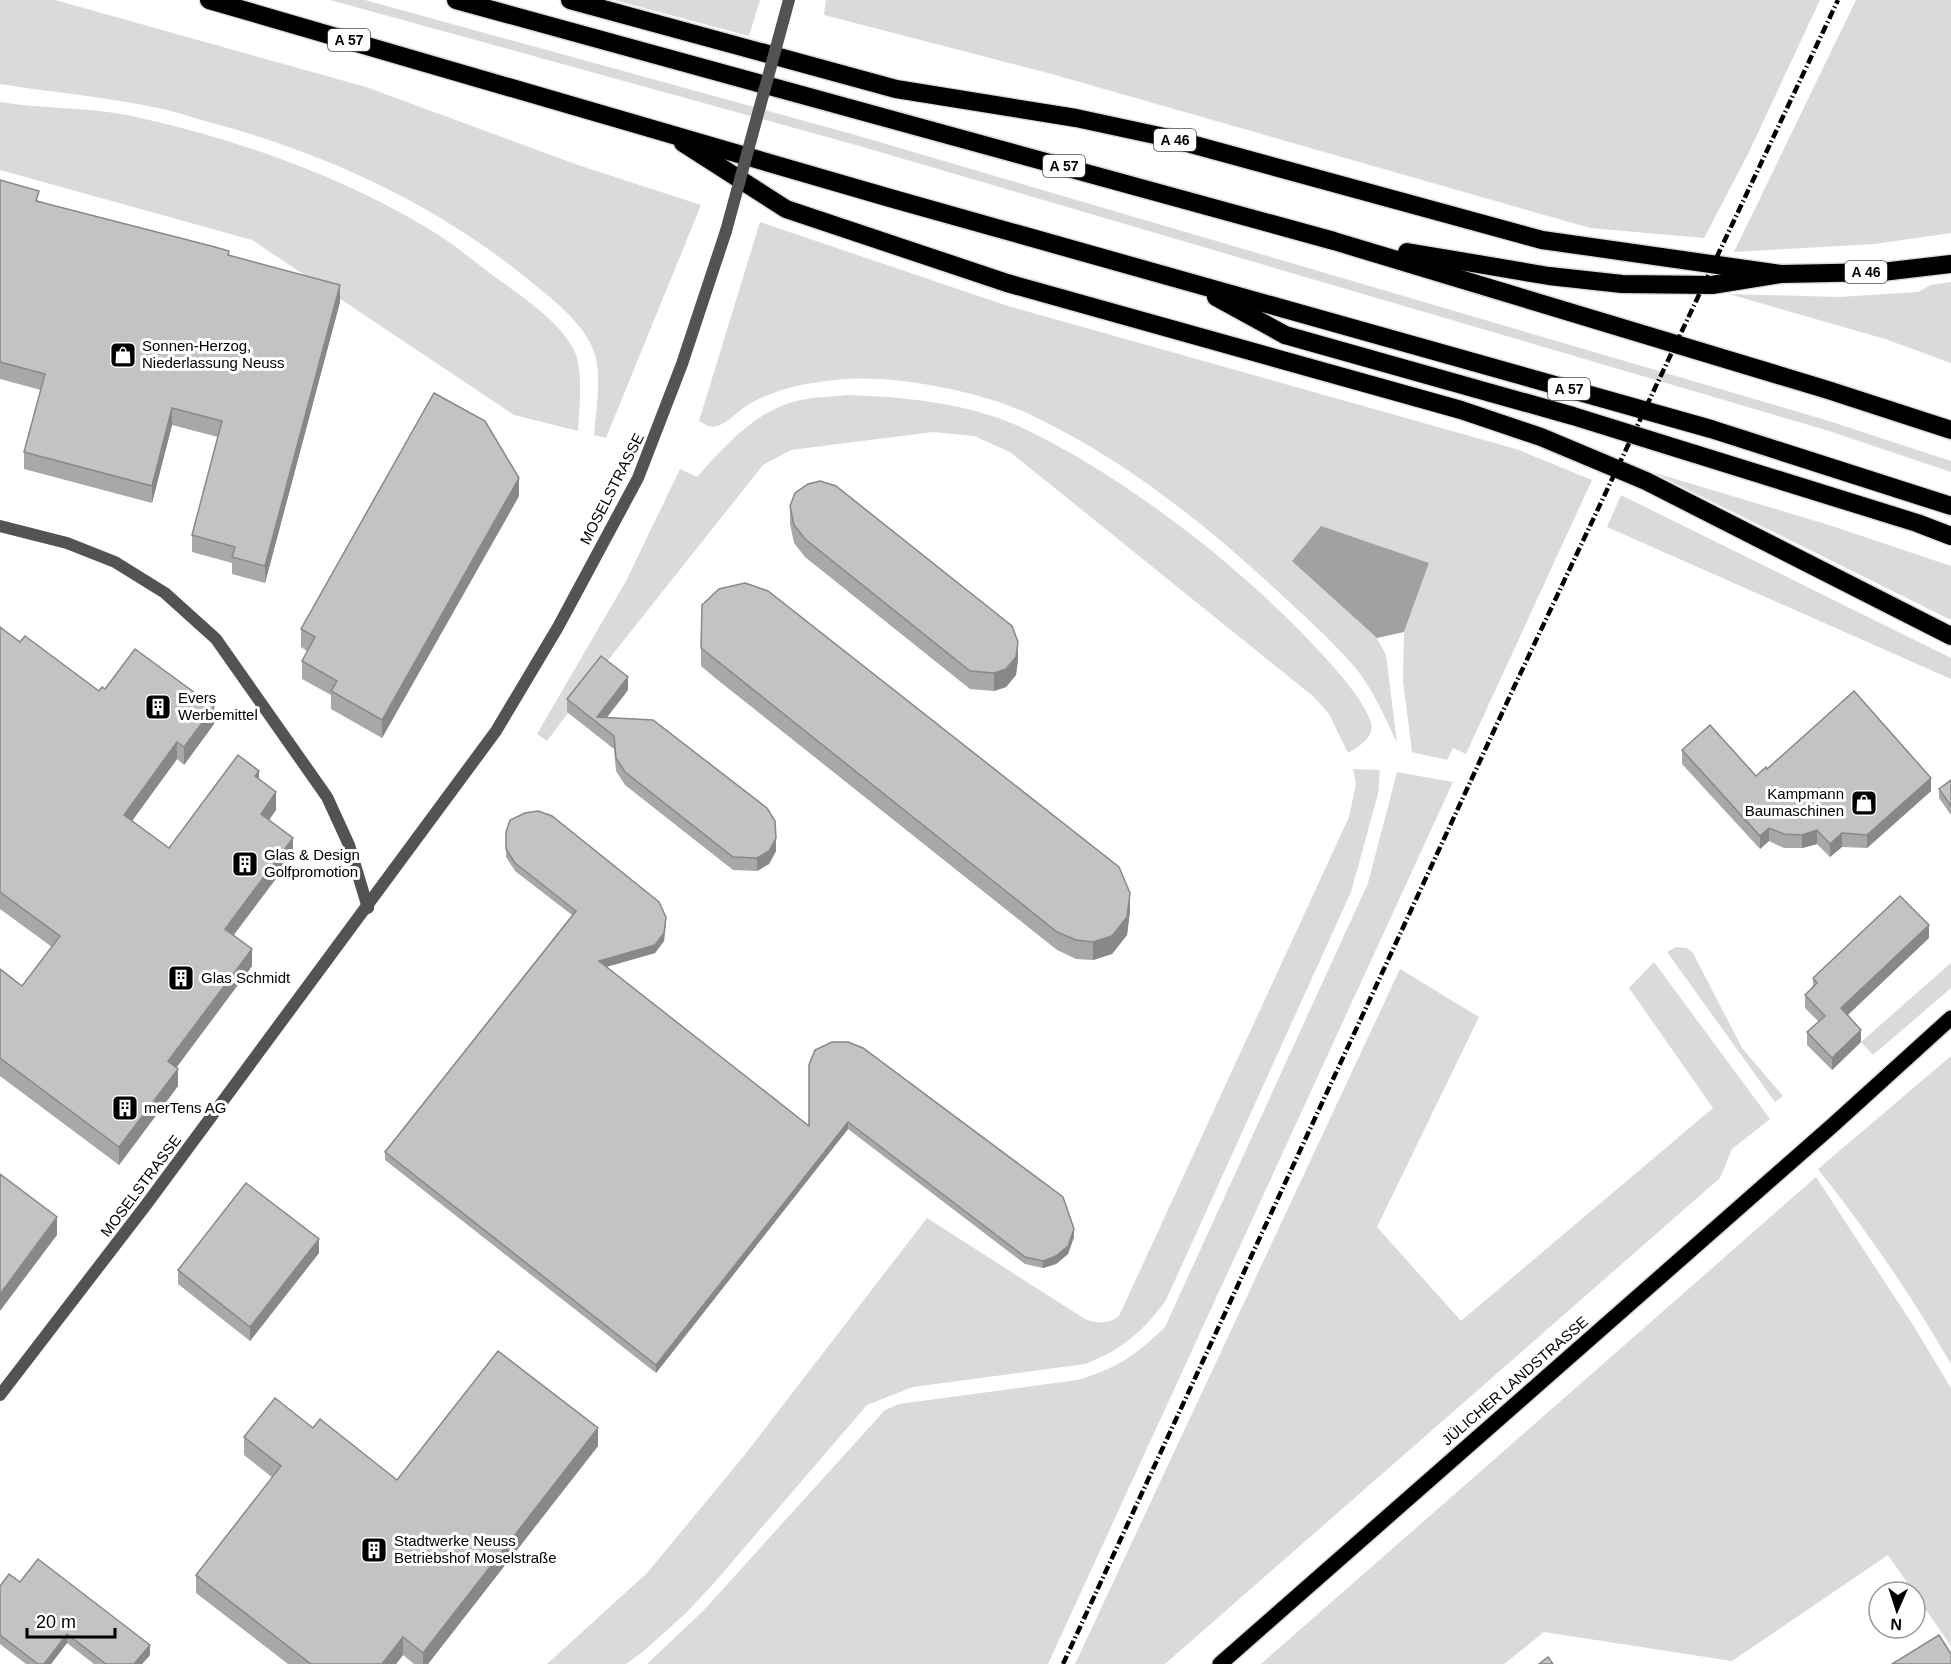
<svg xmlns="http://www.w3.org/2000/svg" width="1951" height="1664" viewBox="0 0 1951 1664" font-family="Arial,sans-serif">
  <style>
    .green { fill: #dadada }
    .water { fill: #a1a1a1 }
    .lines { fill: none; stroke-linecap: round; stroke-linejoin: round }
    .primary-casing { stroke: #dbdbdb; stroke-width: 18 }
    .highway-casing { stroke: #dbdbdb; stroke-width: 21 }
    .street { stroke: #535353; stroke-width: 12 }
    .primary { stroke: #000; stroke-width: 15 }
    .highway { stroke: #000; stroke-width: 18 }
    .rail { stroke: #000; stroke-width: 4.5; stroke-dasharray: 9 3 1.5 3; stroke-linecap: butt }
    .street-bridge { stroke: #535353; stroke-width: 12 }
    .wall { fill: #a8a8a8 }
    .shaded-wall { fill: #888 }
    .building { fill: #c3c3c3; stroke: #888; stroke-width: 1.5 }
    .labels { text-anchor: middle; stroke-width: 6; stroke-linejoin: round; paint-order: stroke }
    .shield { fill: #fff; stroke: #4c4c4c; stroke-width: 1.5 }
    .shield-label { font-size: 14px; font-weight: bold; fill: #000 }
    .poi-label { font-size: 15px; fill: #000; stroke: #fff; text-anchor: start }
    .street-label { font-size: 15px; fill: #000; stroke: #fff }
  </style>
  <rect width="100%" height="100%" fill="#fff"/>
  <g class="green">
    <path d="M0,0H55L366,87L578,165L701,205L606,438L594,435C596,411 601,382 596,358C588,325 550,297 525,277C431,201 322,152 205,121C187,116 168,109 148,106C99,96 49,92 0,84Z"/>
    <polygon points="330,0 365,0 859,136 1829,421 1951,461 1951,472 1826,430 856,145"/>
    <polygon points="614,0 760,0 749,36"/>
    <polygon points="826,0 1820,0 1748,154 1704,238 1590,228 1048,73 824,15"/>
    <polygon points="1856,0 1951,0 1951,233 1874,244 1734,252"/>
    <path d="M0,102C42,109 85,107 127,115C232,137 349,178 440,236C457,247 474,261 491,274C517,293 560,321 574,350C584,370 579,409 578,431L514,415L252,240L0,170Z"/>
    <path d="M760,222L1008,306L1516,449L1592,480L1466,754L1453,748L1447,760L1412,752L1403,681L1404,632L1429,563L1293,561L1377,638L1386,655L1397,743C1386,719 1374,692 1358,671C1332,640 1301,613 1271,585C1199,519 1120,457 1031,415C984,392 898,375 845,379C811,382 775,388 746,406C737,412 729,421 720,425C712,429 706,425 699,421Z"/>
    <polygon points="1951,282 1951,363 1885,339 1729,294 1839,297 1918,292 1931,285"/>
    <path d="M847,395C907,397 970,403 1025,429C1131,480 1252,575 1330,663C1343,678 1366,704 1371,723C1375,737 1358,747 1348,753L1329,714L1314,697L1010,452L974,436L933,432L791,450L763,465L601,669L547,741L537,734L626,581L680,469L697,477C724,447 754,412 796,401C812,397 830,397 847,395Z"/>
    <polygon points="1652,472 1829,525 1951,566 1951,620"/>
    <polygon points="1621,495 1951,658 1951,679 1607,527"/>
    <path d="M1353,769L1380,770L1378,794L1351,892L1166,1300C1144,1331 1120,1351 1085,1364L913,1387L867,1405L714,1583L686,1613L645,1650L626,1664H547L647,1573L743,1457L927,1218L1085,1319C1098,1324 1108,1324 1119,1316L1349,817L1356,784Z"/>
    <path d="M1397,772L1453,782L1048,1664H647L703,1611L885,1410L899,1404L1077,1380C1116,1369 1136,1355 1165,1327L1368,883Z"/>
    <polygon points="1676,947 1687,948 1693,953 1742,1048 1783,1096 1775,1102 1667,952"/>
    <polygon points="1654,962 1770,1119 1732,1149 1720,1178 1165,1664 1075,1664 1400,969 1479,1017 1377,1227 1461,1321 1713,1108 1629,988"/>
    <polygon points="1951,963 1951,988 1873,1055 1861,1042"/>
    <path d="M1951,1056V1364C1912,1296 1867,1231 1818,1169Z"/>
    <polygon points="1816,1177 1913,1325 1951,1388 1951,1646 1888,1555 1732,1661 1544,1632 1504,1664 1261,1664"/>
  </g>
  <polygon class="water" points="1321,526 1429,563 1404,632 1377,638 1292,561"/>
  <g class="lines">
    <defs>
      <polyline id="primary" points="1220,1664 1833,1125 1951,1018"/>
      <g id="highway">
        <polyline points="209,0 890,198 1711,429 1951,506"/>
        <polyline points="456,0 1334,241 1828,390 1951,430"/>
        <polyline points="570,0 896,89 1076,118 1169,138 1542,240 1781,274"/>
        <polyline points="683,143 786,209 1007,283 1461,410 1541,437 1646,481 1951,636"/>
        <polyline points="1407,252 1549,276 1622,284 1712,285 1781,274 1882,272 1951,264"/>
        <polyline points="1216,297 1285,335 1573,416 1917,523 1951,536"/>
      </g>
    </defs>
    <use href="#primary" class="primary-casing"/>
    <use href="#highway" class="highway-casing"/>
    <g class="street">
      <polyline points="0,526 67,543 115,562 165,593 216,639 327,797 349,845 368,908"/>
      <polyline points="0,1395 146,1205 496,731 558,627 638,478 682,364 726,231"/>
    </g>
    <use href="#primary" class="primary"/>
    <use href="#highway" class="highway"/>
    <polyline class="rail" points="1063,1664 1515,685 1838,0"/>
    <polyline class="street-bridge" points="726,231 789,0"/>
  </g>
  <g class="wall">
    <polygon points="0,180 39,201 229,255 340,302 265,583 232,574 232,563 192,552 192,535 218,437 172,425 152,503 24,469 24,452 41,390 0,379"/>
    <polygon points="519,496 382,738 331,709 331,695 302,679 302,661 307,651 301,647 301,629"/>
    <polygon points="790,506 1018,660 1016,675 1006,687 994,691 970,689 805,557 794,543 790,524"/>
    <polygon points="0,627 20,642 99,691 105,689 214,724 184,765 177,759 132,821 169,848 259,780 276,810 269,820 293,856 234,935 252,966 176,1067 178,1086 119,1165 0,1076 0,969 22,986 52,947 0,909"/>
    <polygon points="701,648 1130,911 1127,935 1112,954 1093,960 1076,959 1057,950 714,677 701,666"/>
    <polygon points="628,690 607,717 776,851 769,864 757,871 733,870 625,785 616,771 614,749 567,712 567,699"/>
    <polygon points="1682,750 1756,776 1767,769 1931,791 1867,848 1842,847 1830,857 1817,844 1802,848 1784,848 1769,841 1760,849 1682,764"/>
    <polygon points="1951,780 1951,815 1939,798 1939,789"/>
    <polygon points="506,832 666,924 664,941 655,953 606,967 809,1126 809,1065 1074,1237 1068,1254 1056,1264 1043,1268 1025,1264 848,1129 656,1373 385,1160 385,1152 572,915 515,871 506,857"/>
    <polygon points="1929,938 1848,1015 1861,1042 1832,1070 1807,1045 1807,1032 1819,1022 1805,1008 1805,995 1813,988 1813,978"/>
    <polygon points="319,1253 250,1341 178,1284 178,1270"/>
    <polygon points="313,1428 397,1480 598,1446 428,1664 414,1664 403,1655 396,1664 288,1664 196,1593 196,1575 273,1478 244,1455 244,1437"/>
    <polygon points="20,1582 150,1655 142,1664 94,1664 67,1643 51,1664 26,1664 0,1644 0,1586"/>
  </g>
  <g class="shaded-wall">
    <polygon points="340,285 340,302 265,583 265,566"/>
    <polygon points="172,408 172,425 152,503 152,486"/>
    <polygon points="519,478 519,496 382,738 382,720"/>
    <polygon points="1018,642 1018,660 1016,675 1006,687 994,691 994,673"/>
    <polygon points="628,677 628,690 601,725 597,717"/>
    <polygon points="214,707 214,724 184,765 184,747"/>
    <polygon points="177,742 177,759 124,832 124,815"/>
    <polygon points="259,771 259,788 255,776"/>
    <polygon points="1931,778 1931,791 1867,848 1867,835"/>
    <polygon points="276,792 276,810 261,831 261,814"/>
    <polygon points="1769,828 1769,841 1760,849 1760,836"/>
    <polygon points="1817,830 1817,844 1802,848 1802,835"/>
    <polygon points="1842,833 1842,847 1830,857 1830,844"/>
    <polygon points="293,838 293,856 225,946 225,929"/>
    <polygon points="776,838 776,851 769,864 757,871 757,858"/>
    <polygon points="1130,893 1130,911 1127,935 1112,954 1093,960 1093,942"/>
    <polygon points="666,917 664,941 655,953 599,969 599,961"/>
    <polygon points="1929,925 1929,938 1841,1021 1841,1008"/>
    <polygon points="252,949 252,966 168,1079 168,1061"/>
    <polygon points="1861,1030 1861,1042 1832,1070 1832,1058"/>
    <polygon points="178,1069 178,1086 119,1165 119,1147"/>
    <polygon points="848,1122 848,1129 656,1373 656,1365"/>
    <polygon points="57,1217 57,1235 0,1311 0,1294"/>
    <polygon points="1074,1229 1074,1237 1068,1254 1056,1264 1043,1268 1043,1261"/>
    <polygon points="319,1239 319,1253 250,1341 250,1327"/>
    <polygon points="598,1428 598,1446 428,1664 423,1664 423,1653"/>
    <polygon points="67,1634 67,1643 51,1664 44,1664"/>
    <polygon points="403,1637 403,1655 396,1664 382,1664"/>
    <polygon points="150,1645 150,1655 142,1664 134,1664"/>
  </g>
  <g class="building">
    <polygon points="0,180 39,191 36,201 215,247 229,251 228,255 340,285 265,566 232,557 235,547 192,535 222,421 172,408 152,486 24,452 45,374 0,362"/>
    <polygon points="434,393 485,421 519,478 382,720 331,691 337,681 302,661 315,637 301,629"/>
    <polygon points="820,481 836,486 1012,626 1018,642 1016,657 1006,669 994,673 970,671 805,539 794,525 790,506 795,493 808,484"/>
    <polygon points="745,583 768,591 1119,867 1130,893 1127,917 1112,936 1093,942 1076,940 1057,932 701,648 702,605 719,589"/>
    <polygon points="0,627 20,642 25,636 99,691 102,687 105,689 135,649 214,707 184,747 177,742 124,815 169,848 238,755 259,771 255,776 276,792 261,814 293,838 225,929 252,949 168,1061 178,1069 119,1147 0,1058 0,969 22,986 60,936 0,892"/>
    <polygon points="601,656 628,677 597,717 653,720 767,808 775,821 776,838 769,851 757,858 733,857 625,772 616,758 614,736 567,699"/>
    <polygon points="1854,691 1931,778 1867,835 1842,833 1830,844 1817,830 1802,835 1784,834 1769,828 1760,836 1682,750 1710,725 1756,776 1766,767 1767,769"/>
    <polygon points="1951,780 1951,806 1939,789"/>
    <polygon points="538,811 552,816 659,902 666,917 664,933 655,945 599,961 809,1126 809,1065 815,1050 832,1042 848,1042 863,1048 1063,1197 1074,1229 1068,1246 1056,1256 1043,1261 1025,1257 848,1122 656,1365 385,1152 576,911 515,863 506,849 506,832 510,820 525,813"/>
    <polygon points="1900,896 1929,925 1841,1008 1861,1030 1832,1058 1807,1032 1825,1016 1805,995 1817,983 1813,978"/>
    <polygon points="0,1174 57,1217 0,1294"/>
    <polygon points="246,1183 319,1239 250,1327 178,1270"/>
    <polygon points="498,1351 598,1428 423,1653 403,1637 382,1664 311,1664 196,1575 281,1466 244,1437 275,1398 313,1428 320,1419 397,1480"/>
    <polygon points="38,1559 150,1645 134,1664 106,1664 67,1634 44,1664 38,1664 0,1635 0,1586 9,1574 20,1582"/>
    <polygon points="1939,1635 1951,1654 1951,1664 1892,1664"/>
    <polygon points="1548,1657 1553,1664 1539,1664"/>
  </g>
  <defs>
    <symbol id="shop-square" viewBox="-11 -11 22 22"><rect x="-9" y="-9" width="18" height="18" rx="4" fill="#000" stroke="#fff"/><path d="M-5-2.5h2.3a2.7 3.5 0 0 1 5.4 0H5L5.5 6h-11ZM-1.5-2.5h3a1.5 2.3 0 0 0-3 0Z" fill="#fff"/></symbol>
    <symbol id="building-square" viewBox="-11 -11 22 22"><rect x="-9" y="-9" width="18" height="18" rx="4" fill="#000" stroke="#fff"/><path d="M-4-6H4V6H1V3H-1V6H-4ZM-2.5-4.3h1.7v1.8h-1.7ZM.8-4.3h1.7v1.8H.8ZM-2.5-1h1.7V.8h-1.7ZM.8-1h1.7V.8H.8Z" fill="#fff"/></symbol>
  </defs>
  <g fill-rule="evenodd">
    <use href="#shop-square" x="108" y="340" width="30" height="30"/>
    <use href="#building-square" x="143" y="692" width="30" height="30"/>
    <use href="#shop-square" x="1849" y="788" width="30" height="30"/>
    <use href="#building-square" x="230" y="849" width="30" height="30"/>
    <use href="#building-square" x="166" y="963" width="30" height="30"/>
    <use href="#building-square" x="110" y="1093" width="30" height="30"/>
    <use href="#building-square" x="359" y="1535" width="30" height="30"/>
  </g>
  <g class="labels">
    <g class="shield">
      <rect x="328" y="29" width="42" height="22" rx="4.5"/>
      <rect x="1154" y="129" width="42" height="22" rx="4.5"/>
      <rect x="1043" y="155" width="42" height="22" rx="4.5"/>
      <rect x="1845" y="261" width="42" height="22" rx="4.5"/>
      <rect x="1548" y="378" width="42" height="22" rx="4.5"/>
    </g>
    <g class="shield-label">
      <text x="349" y="45">A 57</text>
      <text x="1175" y="145">A 46</text>
      <text x="1064" y="171">A 57</text>
      <text x="1866" y="277">A 46</text>
      <text x="1569" y="394">A 57</text>
    </g>
    <g class="poi-label">
      <text x="142" y="351">Sonnen-Herzog,<tspan x="142" dy="17">Niederlassung Neuss</tspan></text>
      <text x="178" y="703">Evers<tspan x="178" dy="17">Werbemittel</tspan></text>
      <text x="1844" y="799" text-anchor="end">Kampmann<tspan x="1844" dy="17">Baumaschinen</tspan></text>
      <text x="264" y="860">Glas &amp; Design<tspan x="264" dy="17">Golfpromotion</tspan></text>
      <text x="201" y="983">Glas Schmidt</text>
      <text x="144" y="1113">merTens AG</text>
      <text x="394" y="1546">Stadtwerke Neuss<tspan x="394" dy="17">Betriebshof Moselstraße</tspan></text>
    </g>
    <g class="street-label">
      <text transform="translate(612 489) rotate(-63)" y="5">MOSELSTRASSE</text>
      <text transform="translate(141 1186) rotate(-53)" y="5">MOSELSTRASSE</text>
      <text transform="translate(1515 1381) rotate(-41)" y="5">JÜLICHER LANDSTRASSE</text>
    </g>
  </g>
  <g transform="translate(1897 1610) rotate(183)"><circle r="28" fill="#ffffff" stroke="#999999" stroke-width="1.5"/>
  <path d="M0-4.5L10 22L0 15L-10 22Z" fill="#000000"/>
  <text y="-9" font-size="16" font-weight="bold" text-anchor="middle" fill="#000000">N</text>
  </g>
  <path d="M27 1628v9h88v-9" fill="none" stroke="#000000" stroke-width="3"/>
  <text x="36" y="1628" font-size="18" fill="#000000" stroke="#ffffff" stroke-width="4.5" paint-order="stroke">20 m</text>
</svg>
